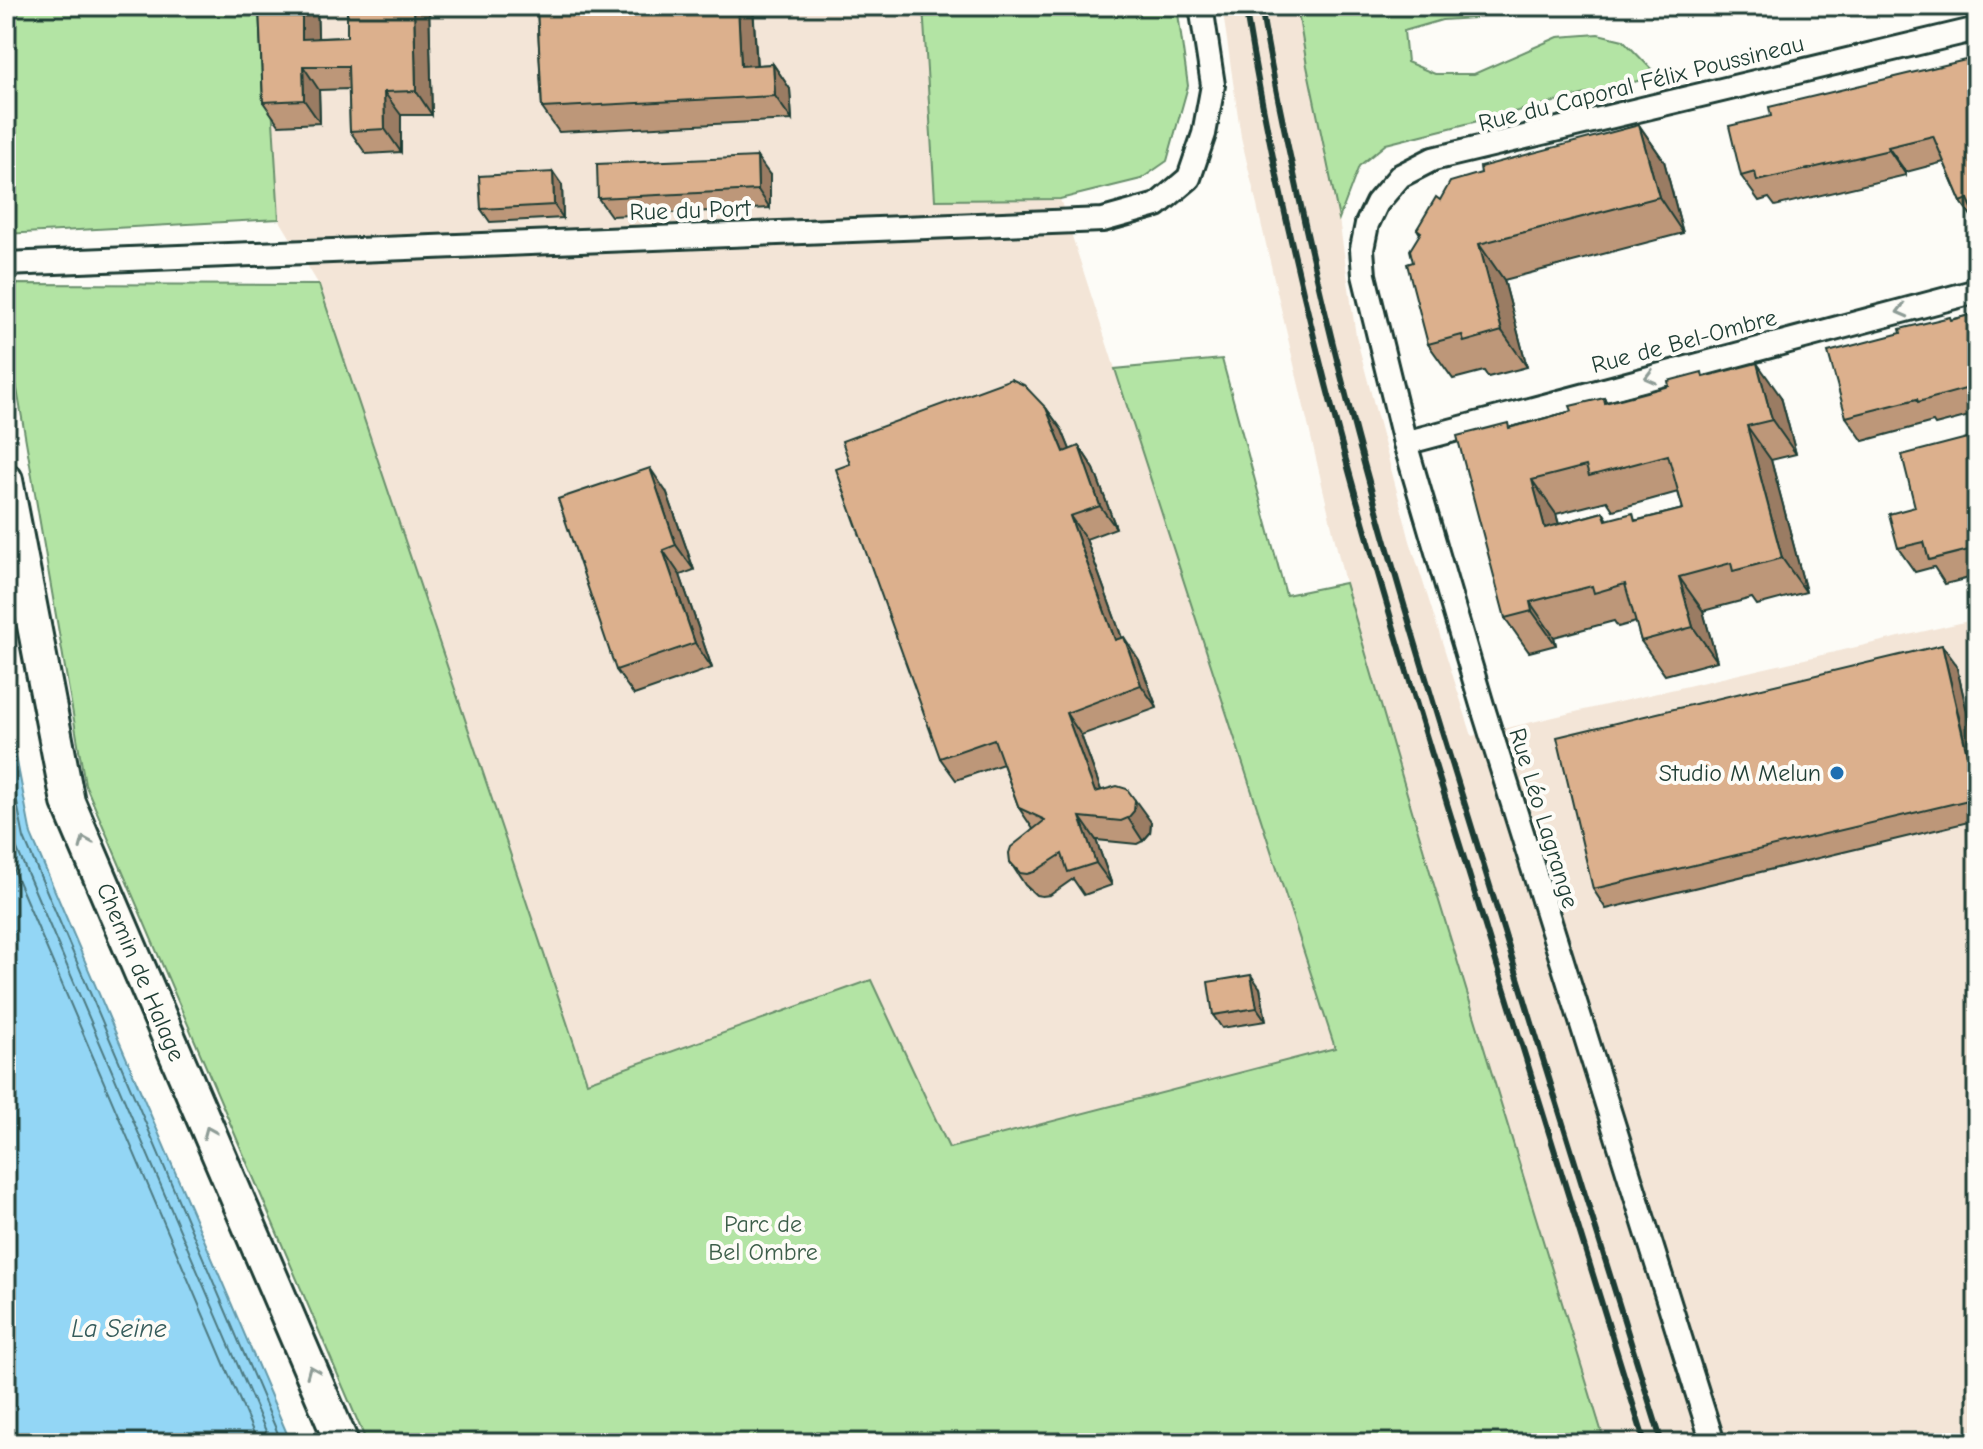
<svg xmlns="http://www.w3.org/2000/svg" width="1983" height="1449" viewBox="0 0 1983 1449" font-family="'Comic Neue',sans-serif">
  <style>
    .built { fill: #f3e5d7 }
    .green { fill: #b3e4a4; stroke: #69906c; stroke-width: 2 }
    .water { fill: #93d6f5; stroke: #6599a8; stroke-width: 2 }
    .lines { fill: none; stroke-linecap: round; stroke-linejoin: round }
    .shore { stroke: #4d7a81; stroke-width: 2 }
    .street-casing { stroke: #1f3d34; stroke-width: 28 }
    .secondary-casing { stroke: #1f3d34; stroke-width: 38 }
    .street { stroke: #fdfcf7; stroke-width: 22 }
    .secondary { stroke: #fdfcf7; stroke-width: 32 }
    .rail { stroke: #1f3d34; stroke-width: 6 }
    .wall { fill: #bd9779; stroke: #1f3d34; stroke-width: 2; fill-rule: evenodd }
    .shaded-wall { fill: #9a7b63; stroke: #1f3d34; stroke-width: 2 }
    .building { fill: #dcb08d; stroke: #1f3d34; stroke-width: 2; fill-rule: evenodd }
    .oneway { stroke: #8e9c96 }
    .poi-dot { fill: #1f6fb2; stroke: #fdfcf7; stroke-width: 3 }
    .labels { text-anchor: middle; stroke-width: 8; stroke-linejoin: round; paint-order: stroke }
    .street-label { font-size: 24px; fill: #1f3d34; stroke: #fdfcf7 }
    .poi-label { font-size: 24px; fill: #1f3d34; stroke: #fdfcf7; text-anchor: end }
    .park-label { font-size: 24px; fill: #3d5e4a; stroke: #fdfcf7 }
    .water-label { font-size: 26px; font-style: italic; fill: #365c5b; stroke: #fdfcf7 }
  </style>
  <rect width="100%" height="100%" fill="#fdfcf7"/>
  <filter id="ink" filterUnits="userSpaceOnUse"><feTurbulence type="fractalNoise" baseFrequency=".0125" numOctaves="2"/><feDisplacementMap in="SourceGraphic" scale="16" xChannelSelector="R" yChannelSelector="G"/><feConvolveMatrix kernelMatrix="1 2 1 2 8 2 1 2 1" color-interpolation-filters="sRGB"/></filter>
  <g filter="url(#ink)">
    <g class="built">
      <polygon points="266,6 923,6 935,199 1060,199 1335,1048 949,1148 870,980 587,1083 319,285 279,219"/>
      <polygon points="1222,6 1297,6 1307,66 1339,219 1356,336 1410,541 1472,736 1977,619 1977,1443 1605,1443 1431,875 1345,583 1241,137"/>
    </g>
    <g class="green">
      <polygon points="6,6 266,6 279,219 6,234"/>
      <polygon points="923,6 1177,6 1188,86 1167,161 1141,179 1060,199 935,200"/>
      <polygon points="1297,6 1481,6 1475,18 1442,20 1404,31 1407,62 1435,74 1474,74 1558,37 1598,34 1623,40 1658,76 1386,144 1359,166 1339,219 1307,66"/>
      <polygon points="6,284 319,285 587,1082 871,980 949,1148 1335,1048 1115,369 1222,359 1286,595 1345,583 1431,875 1605,1443 367,1443 85,784 6,325"/>
    </g>
    <polygon class="water" points="6,704 31,835 291,1443 6,1443"/>
    <g class="lines">
      <g class="shore">
        <polyline points="6,747 24,838 282,1443"/>
        <polyline points="6,801 14,842 271,1443"/>
        <polyline points="6,853 258,1443"/>
      </g>
      <defs>
        <g id="street">
          <polyline points="6,264 1103,220 1157,205 1189,178 1204,134 1213,85 1201,6"/>
          <polyline points="1405,443 1977,291"/>
          <polyline points="1713,1443 1482,705 1405,443 1364,275 1362,249 1367,224 1377,203 1400,176 1433,159 1977,29"/>
        </g>
        <polyline id="secondary" points="6,480 68,802 342,1443"/>
      </defs>
      <use href="#street" class="street-casing"/>
      <use href="#secondary" class="secondary-casing"/>
      <use href="#street" class="street"/>
      <use href="#secondary" class="secondary"/>
      <g class="rail">
        <path d="M1245,6C1292,295 1376,576 1463,855C1524,1051 1584,1247 1645,1443"/>
        <path d="M1261,6C1271,70 1285,134 1299,197C1343,403 1402,604 1465,805C1530,1018 1596,1230 1662,1443"/>
      </g>
    </g>
    <g class="wall">
      <polygon points="259,6 317,6 318,38 347,37 429,6 432,115 401,115 401,152 366,154 350,131 349,89 319,90 320,123 279,125 263,102"/>
      <polygon points="537,6 753,6 757,65 773,64 790,89 792,120 559,132 542,108"/>
      <polygon points="1977,62 1977,224 1961,202 1944,162 1906,172 1906,175 1775,206 1769,198 1759,201 1741,176 1771,116"/>
      <polygon points="1639,125 1664,161 1683,233 1504,280 1527,367 1488,377 1484,371 1453,379 1428,344 1413,262 1420,234 1417,229 1440,200 1481,173"/>
      <polygon points="770,175 770,208 611,216 598,198"/>
      <polygon points="562,185 563,218 490,222 481,209"/>
      <polygon points="1977,313 1977,414 1935,425 1933,422 1863,441 1846,417 1901,333"/>
      <path d="M1705,377L1781,397L1796,454L1771,460L1806,592L1757,605L1752,598L1703,611L1717,661L1665,675L1641,641L1636,622L1618,627L1614,621L1554,637L1556,645L1529,652L1505,618L1511,427L1572,411L1604,398L1607,402ZM1678,492L1683,509L1638,520H1608L1603,512L1559,524L1556,514L1607,501L1613,510Z"/>
      <polygon points="1046,408 1062,430 1070,450 1079,446 1094,469 1116,528 1086,539 1122,638 1139,660 1157,708 1081,735 1101,790 1151,822 1150,833 1143,841 1137,844 1096,840 1112,885 1084,895 1073,879 1050,895 1042,896 1036,895 1025,885 1010,862 1033,829 1019,808 1003,764 956,780 940,758"/>
      <polygon points="1967,438 1977,452 1977,576 1945,584 1934,567 1915,572 1898,548 1915,507"/>
      <polygon points="667,493 694,570 680,575 712,668 634,695 616,670"/>
      <polygon points="1956,664 1977,755 1977,820 1606,909 1593,889"/>
      <polygon points="1260,988 1266,1021 1222,1028 1213,1015"/>
    </g>
    <g class="shaded-wall">
      <polygon points="302,6 317,6 319,62 302,39"/>
      <polygon points="414,6 429,6 432,115 416,91"/>
      <polygon points="738,6 753,6 758,90 741,66"/>
      <polygon points="773,64 790,89 792,120 775,96"/>
      <polygon points="303,66 319,90 320,123 304,100"/>
      <polygon points="384,92 401,115 401,152 385,129"/>
      <polygon points="1639,125 1664,161 1683,233 1659,197"/>
      <polygon points="1888,147 1906,172 1906,175 1889,150"/>
      <polygon points="757,157 770,175 770,208 758,190"/>
      <polygon points="553,172 562,185 563,218 554,205"/>
      <polygon points="1479,244 1504,280 1527,367 1502,331"/>
      <polygon points="1757,363 1781,397 1796,454 1772,420"/>
      <polygon points="1046,408 1062,430 1080,474 1064,452"/>
      <polygon points="1747,426 1771,460 1806,592 1782,558"/>
      <polygon points="1967,438 1977,452 1977,475"/>
      <polygon points="1079,446 1094,469 1116,528 1100,506"/>
      <polygon points="650,468 667,493 694,570 676,545"/>
      <polygon points="1532,480 1556,514 1569,562 1545,528"/>
      <polygon points="1070,516 1086,539 1131,663 1115,640"/>
      <polygon points="663,550 680,575 712,668 695,643"/>
      <polygon points="1679,577 1703,611 1717,661 1693,627"/>
      <polygon points="1530,602 1554,637 1556,645 1532,611"/>
      <polygon points="1124,637 1139,660 1157,708 1141,685"/>
      <polygon points="1942,645 1956,664 1977,755 1977,794"/>
      <polygon points="1066,713 1081,735 1110,815 1095,792"/>
      <polygon points="1135,800 1151,822 1150,833 1143,841 1128,818"/>
      <polygon points="1080,817 1096,840 1112,885 1096,863"/>
      <polygon points="1251,975 1260,988 1266,1021 1257,1008"/>
    </g>
    <g class="building">
      <polygon points="259,6 302,6 302,39 347,37 347,6 414,6 416,91 384,92 385,129 350,131 348,66 303,66 304,100 263,102"/>
      <polygon points="537,6 738,6 741,66 773,64 775,96 542,108"/>
      <polygon points="1974,58 1977,64 1977,215 1975,215 1968,199 1961,202 1933,136 1888,147 1889,150 1757,181 1755,172 1741,176 1729,126 1771,116 1769,107"/>
      <polygon points="1639,125 1659,197 1479,244 1502,331 1464,342 1462,335 1428,344 1407,264 1413,262 1410,250 1421,232 1417,229 1436,197 1440,200 1450,182 1481,173 1480,167"/>
      <polygon points="757,157 758,190 598,198 597,164"/>
      <polygon points="553,172 554,205 481,209 479,176"/>
      <polygon points="1977,313 1977,383 1967,385 1969,388 1918,402 1917,399 1846,417 1828,352 1901,333 1900,329 1950,317 1951,320"/>
      <path d="M1757,363L1772,420L1747,426L1782,558L1733,571L1731,563L1679,577L1693,627L1641,641L1625,584L1594,593L1592,586L1530,602L1532,611L1505,618L1457,436L1508,423L1509,428L1572,411L1570,406L1604,398L1605,403L1669,386L1668,381L1702,372L1703,377ZM1668,455L1683,509L1635,521L1633,513L1606,520L1603,512L1545,528L1532,480L1586,466L1589,476Z"/>
      <polygon points="1011,379 1024,385 1046,408 1064,452 1079,446 1100,506 1070,516 1115,640 1124,637 1141,685 1066,713 1095,792 1117,786 1127,789 1135,800 1134,811 1128,818 1121,821 1080,817 1096,863 1068,872 1062,854 1034,872 1027,874 1020,873 1010,862 1009,853 1011,847 1045,820 1019,808 994,739 940,758 836,469 850,464 842,441"/>
      <polygon points="1967,438 1977,475 1977,548 1929,560 1924,542 1898,548 1889,514 1915,507 1902,455"/>
      <polygon points="650,468 676,545 663,550 695,643 616,670 558,499"/>
      <polygon points="1942,645 1977,798 1593,889 1557,737"/>
      <polygon points="1251,975 1257,1008 1213,1015 1208,982"/>
    </g>
    <defs><path id="oneway-chevron" d="M-2-3.5L2.5 0L-2 3.5" fill="none" stroke-width="1.6" stroke-linecap="round" stroke-linejoin="round" transform="scale(2)"/></defs>
    <g class="oneway">
      <use href="#oneway-chevron" transform="translate(1902 311) rotate(165)"/>
      <use href="#oneway-chevron" transform="translate(1650 377) rotate(165)"/>
      <use href="#oneway-chevron" transform="translate(85 842) rotate(-113)"/>
      <use href="#oneway-chevron" transform="translate(209 1132) rotate(-113)"/>
      <use href="#oneway-chevron" transform="translate(312 1371) rotate(-113)"/>
    </g>
  </g>
  <circle class="poi-dot" cx="1837" cy="773" r="8"/>
  <g class="labels">
    <g class="street-label">
      <text transform="translate(1641 83) rotate(-14)" y="8">Rue du Caporal Félix Poussineau</text>
      <text transform="translate(690 210) rotate(-2)" y="8">Rue du Port</text>
      <text transform="translate(1684 341) rotate(-15)" y="8">Rue de Bel-Ombre</text>
      <text transform="translate(1544 818) rotate(73)" y="8">Rue Léo Lagrange</text>
      <text transform="translate(141 972) rotate(67)" y="8">Chemin de Halage</text>
    </g>
    <g class="poi-label">
      <text x="1821" y="781">Studio M Melun</text>
    </g>
    <g class="park-label">
      <text x="763" y="1232">Parc de<tspan x="763" dy="28">Bel Ombre</tspan></text>
    </g>
    <g class="water-label">
      <text x="119" y="1337">La Seine</text>
    </g>
  </g>
  <rect width="1983" height="1449" fill="none" stroke="#fdfcf7" stroke-width="32"/>
  <rect x="16" y="16" width="1951" height="1417" fill="none" stroke="#1f3d34" stroke-width="3" filter="url(#ink)"/>
</svg>
